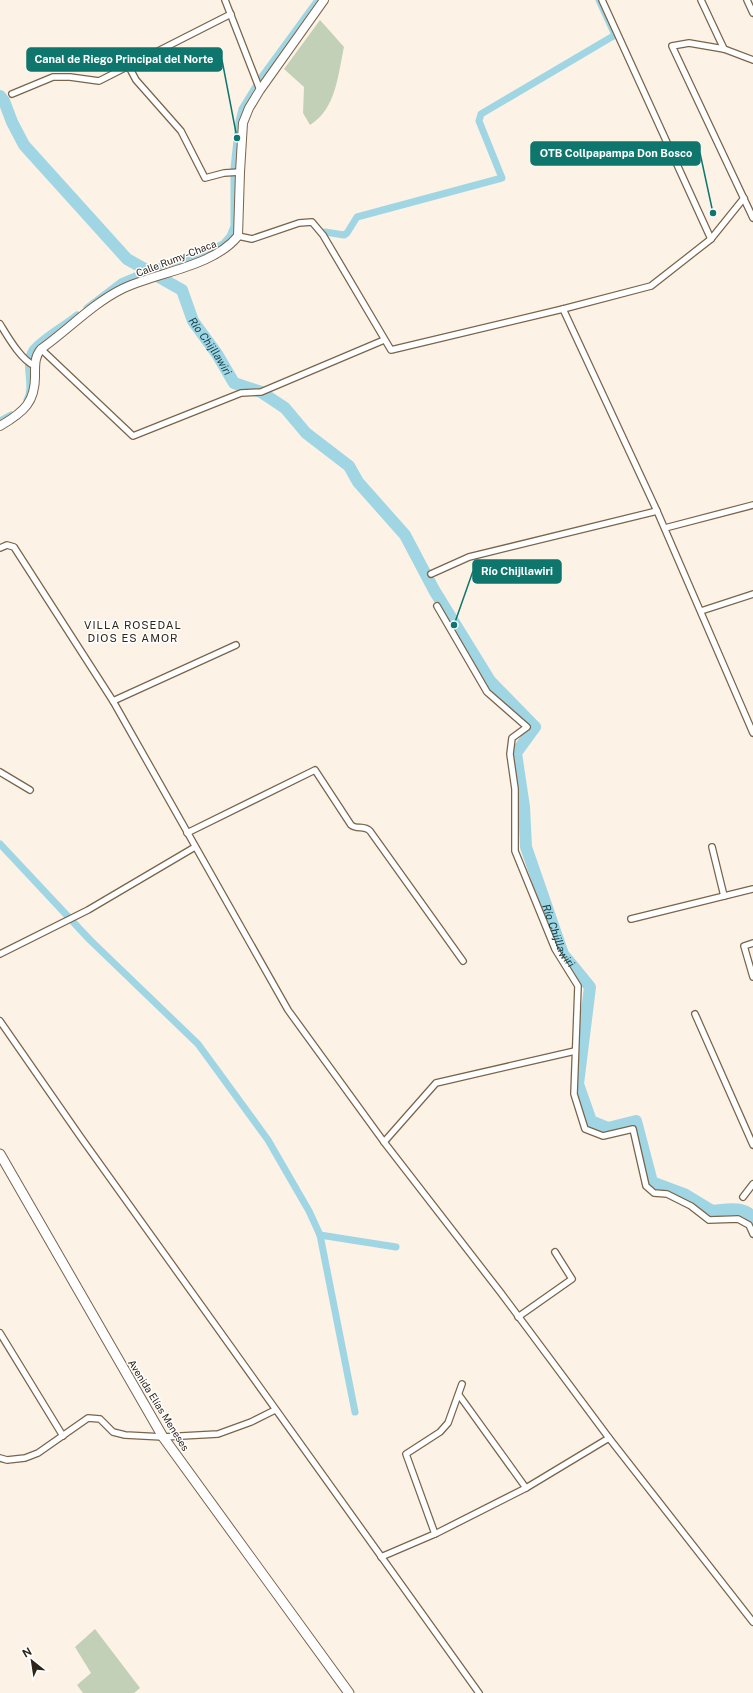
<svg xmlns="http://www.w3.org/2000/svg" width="753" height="1693" viewBox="0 0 753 1693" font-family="'Public Sans',sans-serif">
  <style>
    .green { fill: #c3d0b8 }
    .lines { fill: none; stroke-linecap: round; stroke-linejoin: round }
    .canal { stroke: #a0d6e3; stroke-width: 7 }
    .river { stroke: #a0d6e3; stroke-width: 12 }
    .street-casing { stroke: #7a644a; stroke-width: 8 }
    .secondary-casing { stroke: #7a644a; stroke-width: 10 }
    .primary-casing { stroke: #7a644a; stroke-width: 11 }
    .street { stroke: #fff; stroke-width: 5.5 }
    .secondary { stroke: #fff; stroke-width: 8 }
    .primary { stroke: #fff; stroke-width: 9 }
    .labels { text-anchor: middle; stroke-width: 3; stroke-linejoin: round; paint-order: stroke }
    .street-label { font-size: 10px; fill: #2e2419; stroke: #fff }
    .water-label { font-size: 11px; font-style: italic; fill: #14444e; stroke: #fff }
    .neighbourhood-label { font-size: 11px; letter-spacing: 1px; fill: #2e2419; stroke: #fff }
    .leader { fill: none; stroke: #0f766e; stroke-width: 1.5 }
    .callout-dot { fill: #0f766e; stroke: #fff; stroke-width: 1.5 }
    .callout { fill: #0f766e; stroke: #0f766e; stroke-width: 1.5 }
    .callout-label { font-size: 11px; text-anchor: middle; font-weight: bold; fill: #fff }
  </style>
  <rect width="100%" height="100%" fill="#fcf2e6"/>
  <g class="green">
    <path d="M320,20L344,47C338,75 336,109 310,125L303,113L304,87L284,69Z"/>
    <polygon points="95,1629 140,1688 134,1693 83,1693 77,1685 91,1673 75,1647"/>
  </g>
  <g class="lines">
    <g class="canal">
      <polyline points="325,232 344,235 347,233 357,217 502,178 479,121 481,114 615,35 599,0"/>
      <polyline points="87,308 121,282 154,268 204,253 223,244 230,236 234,226 234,168 239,121 242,109 261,78 318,0"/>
      <path d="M27,400C35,386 23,364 32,350C42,337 64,326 77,315"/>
      <polyline points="0,421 11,415"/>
      <polyline points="0,844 90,940 198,1044 268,1140 309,1211 320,1235 355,1412"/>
      <polyline points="320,1235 396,1247"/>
    </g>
    <path class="river" id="s1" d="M0,96L4,101L12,122L24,145L127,259L182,290L193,321L217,354L234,383L261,392L285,408L306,433L349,466L358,482L405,535L434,590L490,681L535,727L516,753L524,807L526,847L563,954L590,987L578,1084L591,1121L608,1128L636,1121L652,1182L684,1194L712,1211C725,1210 744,1205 753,1218"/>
    <defs>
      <g id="street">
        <polyline points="225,0 260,90"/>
        <polyline points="602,0 711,239"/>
        <polyline points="701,0 724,49"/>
        <polyline points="747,0 753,13"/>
        <polyline points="753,60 724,49 689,43 672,46 753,218"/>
        <polyline points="128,65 136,80 181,131 205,178 224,173 240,172"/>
        <polyline points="12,94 53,77 70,77 99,81 231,14"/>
        <polyline points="238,236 252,239 299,223 312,222 323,235 391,350 563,309 651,286 711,239 744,198"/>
        <polyline points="563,309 657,511 753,733"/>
        <path d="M0,324C8,337 21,360 35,366"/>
        <polyline points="41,349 133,436 241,393 261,392 384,340"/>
        <polyline points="665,528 753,505"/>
        <polyline points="0,548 7,545 14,547 113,701 288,1010 384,1142 501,1293 609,1438 753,1622"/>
        <polyline points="431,574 469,557 657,511"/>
        <polyline points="437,606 487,692 527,727 512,738 510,754 515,789 515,851 555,949 578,986 574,1094 585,1129 603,1136 633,1129 646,1186 654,1193 667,1194 691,1206 709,1220 738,1219 749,1225 753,1234"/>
        <polyline points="701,611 753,594"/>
        <polyline points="113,701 236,645"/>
        <polyline points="0,772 30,790"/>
        <path d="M187,833L315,770L351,825C357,830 364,825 370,831L463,961"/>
        <polyline points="712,847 724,896"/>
        <polyline points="631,919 753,889"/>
        <polyline points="753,943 744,946 753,977"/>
        <polyline points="0,954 88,910 195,847"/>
        <polyline points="695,1014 753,1145"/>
        <polyline points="0,1021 82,1139 479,1693"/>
        <polyline points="384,1142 436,1083 575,1051"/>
        <polyline points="743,1197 753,1184"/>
        <polyline points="518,1317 572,1279 555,1252"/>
        <polyline points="0,1333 63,1436"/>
        <polyline points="459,1395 526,1488"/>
        <polyline points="0,1458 7,1460 25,1458 38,1453 88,1418 100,1419 113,1432 125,1435 163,1437 218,1434 251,1422 275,1410"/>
        <polyline points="435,1534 406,1454 440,1432 448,1423 462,1384"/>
        <polyline points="381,1557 437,1533 526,1488 609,1438"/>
      </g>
      <path id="secondary" d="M0,426C24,412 36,402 35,373C35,364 35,356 41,349C68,330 92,304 122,289C157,272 213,267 238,236L240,172L243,123L249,108L260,90L324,0"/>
      <polyline id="primary" points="0,1154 163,1437 349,1693"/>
    </defs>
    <use href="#street" class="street-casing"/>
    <use href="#secondary" class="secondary-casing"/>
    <use href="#primary" class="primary-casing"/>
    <use href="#street" class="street"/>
    <use href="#secondary" class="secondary"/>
    <use href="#primary" class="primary"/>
  </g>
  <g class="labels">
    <g class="street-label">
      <text transform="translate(176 258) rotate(-21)" y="4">Calle Rumy-Chaca</text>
      <text transform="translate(159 1405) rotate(58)" y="4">Avenida Elías Meneses</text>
    </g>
    <g class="water-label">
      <text dy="4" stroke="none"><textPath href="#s1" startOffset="335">Río Chijllawiri</textPath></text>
      <text dy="4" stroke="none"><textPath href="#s1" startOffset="1067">Río Chijllawiri</textPath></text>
    </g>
    <g class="neighbourhood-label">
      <text x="133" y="629">VILLA ROSEDAL<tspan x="133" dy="13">DIOS ES AMOR</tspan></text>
    </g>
  </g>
  <path class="leader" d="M237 138L222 60M713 213L700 153M454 625L473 571"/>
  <g class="callout-dot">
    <circle cx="237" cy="138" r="4"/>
    <circle cx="713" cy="213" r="4"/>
    <circle cx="454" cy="625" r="4"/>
  </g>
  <g class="callout">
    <rect x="27" y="48" width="195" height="23" rx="4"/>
    <rect x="531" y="142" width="169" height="23" rx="4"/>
    <rect x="473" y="560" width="88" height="23" rx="4"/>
  </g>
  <g class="callout-label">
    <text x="124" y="63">Canal de Riego Principal del Norte</text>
    <text x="616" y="157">OTB Collpapampa Don Bosco</text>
    <text x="517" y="575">Río Chijllawiri</text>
  </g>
  <g transform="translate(32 1661) rotate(330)" stroke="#ffffff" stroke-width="3" paint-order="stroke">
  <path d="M0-3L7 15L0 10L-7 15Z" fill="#2e2419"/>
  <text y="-6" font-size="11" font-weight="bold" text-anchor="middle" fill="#2e2419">N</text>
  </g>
</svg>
